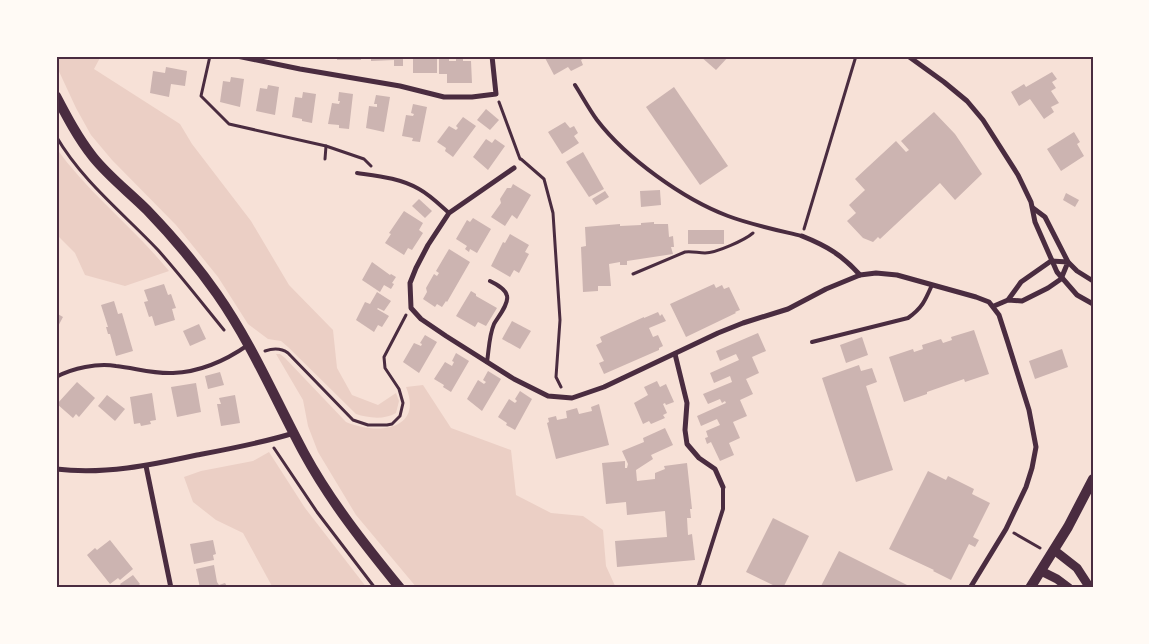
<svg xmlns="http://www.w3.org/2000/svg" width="1149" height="644" viewBox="0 0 1149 644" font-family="Inter,sans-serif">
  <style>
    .green { fill: #ebcfc5 }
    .building { fill: #ccb4b1 }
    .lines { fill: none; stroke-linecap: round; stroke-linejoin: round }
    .path { stroke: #4a2c40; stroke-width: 3 }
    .service { stroke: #4a2c40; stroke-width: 4 }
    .minor { stroke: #4a2c40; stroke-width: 5 }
    .tertiary { stroke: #4a2c40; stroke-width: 9 }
    .secondary { stroke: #4a2c40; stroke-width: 10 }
    .neatline { fill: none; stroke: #4a2c40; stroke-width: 2 }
  </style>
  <rect width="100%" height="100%" fill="#f7e1d7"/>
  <g class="green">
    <path d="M56,56H101L94,69L180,124L192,144L251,221L289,285L333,330L337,368L352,395L378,405L396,393L399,401L396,413C384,420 368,418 356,414L288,347L281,341L268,339L248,324L218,277L176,225L112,160L91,135L76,108L56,65Z"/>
    <path d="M56,148C89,194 134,228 169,271L125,286L85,275L75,253L56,234Z"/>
    <path d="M276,354H280L285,358L346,422C376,435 424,431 406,387L423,385L451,428L511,450L516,495L551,513L583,516L603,530L606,566L616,588H417L356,515L318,452L308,426L303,400Z"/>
    <polygon points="269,452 305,508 367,588 273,588 243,533 216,520 193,502 184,477 201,471 253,461"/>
  </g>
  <g class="building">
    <rect x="337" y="56" width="24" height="4"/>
    <polygon points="371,56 403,56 403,66 394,66 394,60 371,61"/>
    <rect x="413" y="56" width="24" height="17"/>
    <polygon points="439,56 449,56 449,61 456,61 456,57 463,57 463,61 471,61 472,83 447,83 447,74 439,74"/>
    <polygon points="544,56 588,56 581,60 583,65 571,71 568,67 554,75"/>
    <polygon points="700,56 729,56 716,70"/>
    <polygon points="166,67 187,71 185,86 171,84 169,97 150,93 153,71 165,73"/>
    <polygon points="1052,72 1057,79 1052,82 1056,88 1051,91 1059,103 1051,107 1054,112 1044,119 1030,99 1019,106 1011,92 1024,84 1026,87"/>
    <polygon points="231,77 244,79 240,107 220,102 223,81 230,82"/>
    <polygon points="268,85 279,87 275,115 256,111 260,88 267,89"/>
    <polygon points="674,87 728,166 700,185 646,107"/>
    <polygon points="303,92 316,94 312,123 302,121 302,119 292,117 295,97 302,98"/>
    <polygon points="339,92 353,94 349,129 339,128 339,125 328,124 332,103 339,104 340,101 338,101"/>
    <polygon points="376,95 390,97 384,132 366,128 369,106 377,107 377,104 374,104"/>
    <polygon points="413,104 427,107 420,142 412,141 413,138 402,136 406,115 413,116 414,114 411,113"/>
    <polygon points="486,109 499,120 490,130 477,120"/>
    <polygon points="934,112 955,134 982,174 955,200 940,183 880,239 878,237 873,242 863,238 847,221 856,213 849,205 865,190 855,179 896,141 906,152 909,150 901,141"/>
    <polygon points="463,117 476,126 453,157 445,151 446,148 437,142 449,126 456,130 458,128 456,126"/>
    <polygon points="565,122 570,128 574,126 578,133 574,136 579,143 562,154 548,132"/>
    <polygon points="1074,132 1080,142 1077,144 1084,156 1061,171 1047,149"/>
    <polygon points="486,139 492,143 495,139 505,146 488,170 473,157"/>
    <polygon points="583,152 604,189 589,197 566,162"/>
    <polygon points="513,184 531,195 517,219 512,215 505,226 491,217 501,203 500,199 507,188 511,188"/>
    <polygon points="660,190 661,205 641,207 640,191"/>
    <polygon points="605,191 609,197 596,205 592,199"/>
    <polygon points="1066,193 1079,200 1075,207 1063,200"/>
    <polygon points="419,199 432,211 425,218 412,206"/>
    <polygon points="404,211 423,223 419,230 423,233 412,250 408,248 404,255 385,243 391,234 389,233"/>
    <polygon points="473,218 491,229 477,253 470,249 469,252 465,249 467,246 456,239 467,220 470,222"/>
    <polygon points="654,222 654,224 668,224 669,237 673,236 674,247 671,247 673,254 627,261 627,265 620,265 620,262 609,264 611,286 598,286 598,291 583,292 581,247 586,246 585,227 620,224 620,226 641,225 641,223"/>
    <rect x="688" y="230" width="36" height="14"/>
    <polygon points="510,234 529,245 525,252 529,254 519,273 514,270 510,277 491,266 503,242 505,243"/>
    <polygon points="449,249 470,262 447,302 446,301 442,307 437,304 435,307 423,299 427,292 426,288 434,274 437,276 439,273 436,271"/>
    <polygon points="372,262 390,275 391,274 396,277 392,283 394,284 391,289 384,285 380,292 362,280"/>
    <polygon points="164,284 168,295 171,294 176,308 172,309 175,320 155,326 152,316 149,317 144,302 148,301 144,290"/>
    <polygon points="714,284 716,288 722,285 724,289 729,287 740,310 735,312 736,313 686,337 670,304"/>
    <polygon points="471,291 476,294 476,296 497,308 486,326 478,322 475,327 456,316"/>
    <polygon points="377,292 391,301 384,311 378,308 377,309 389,316 382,327 378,325 374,332 356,320 365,302 370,304"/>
    <polygon points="114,301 118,314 122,313 133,351 116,356 110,334 108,334 106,327 108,327 101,305"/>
    <polygon points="658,312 660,316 662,314 666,321 649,328 653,337 658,335 663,346 659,348 659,350 604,374 599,363 604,361 596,345 602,342 600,337 644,317 644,318"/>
    <polygon points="56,313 63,317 56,330"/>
    <polygon points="512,321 531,331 520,349 502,339"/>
    <polygon points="199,324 206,339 190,346 183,331"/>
    <polygon points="974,330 989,374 965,382 964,379 927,392 927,394 904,402 889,357 913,349 914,352 923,349 922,345 941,339 943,343 952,340 951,337"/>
    <polygon points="758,333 766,351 752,357 759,373 746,379 753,394 740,400 747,416 733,422 740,438 729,443 734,455 720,461 711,442 707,444 705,438 708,437 706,431 720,425 717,419 701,426 697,416 726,403 725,401 722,403 720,399 708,404 703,394 732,382 730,376 714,383 710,373 739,360 736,354 720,361 716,351"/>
    <polygon points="425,335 437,342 419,373 403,362 414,343 421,346 422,344 420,343"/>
    <polygon points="862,337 868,355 846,363 840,345"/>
    <polygon points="1062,349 1068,367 1035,379 1029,361"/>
    <polygon points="456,353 469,361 451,392 443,387 444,385 434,379 445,362 452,366 454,362 452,361"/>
    <polygon points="859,365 861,371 872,368 877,382 866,386 893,470 856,482 822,378"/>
    <polygon points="488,371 501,379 482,411 467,399 478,380 484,384 486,382 483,380"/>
    <polygon points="220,372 224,385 208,389 205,376"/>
    <polygon points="657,381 660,387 666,384 674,402 666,405 665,403 663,404 667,413 663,415 665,418 651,424 649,421 643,424 634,403 648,395 644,387"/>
    <polygon points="77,382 95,398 79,417 76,414 73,418 57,404"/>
    <polygon points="196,383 201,412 177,417 171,387"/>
    <polygon points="520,391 532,399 515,430 506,425 507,423 498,417 509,399 515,403 517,401 515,399"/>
    <polygon points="152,393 156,420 150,421 151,424 141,426 140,423 134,424 130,397"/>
    <polygon points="107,395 125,409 115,421 98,406"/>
    <polygon points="235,395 240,423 221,426 217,404 221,404 219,398"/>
    <polygon points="599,404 609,445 556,459 547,423 549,422 548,418 556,416 557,420 567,418 566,411 577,408 579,414 592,411 591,407"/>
    <polygon points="665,428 673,445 651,455 653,459 636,470 637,481 655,479 655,473 665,469 664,466 687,463 692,509 690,509 691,518 687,518 688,535 692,534 695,560 617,567 615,541 667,537 665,511 627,515 626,502 606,504 602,463 625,461 625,468 627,468 628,464 622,451 644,442 643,438"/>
    <polygon points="928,471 946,480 948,476 974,489 972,494 990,503 973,537 979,540 975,547 969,544 951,580 933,571 934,570 889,549"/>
    <polygon points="773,518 809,536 783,588 779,588 746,572"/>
    <polygon points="110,540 133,569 120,580 118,578 110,584 87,555 95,548 97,550"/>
    <polygon points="213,540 216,554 213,555 214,560 194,564 190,544"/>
    <polygon points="839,551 909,586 908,588 820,588"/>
    <polygon points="214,565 217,582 219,585 225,583 228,588 200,588 196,569"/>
    <polygon points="133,575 140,584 136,588 123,588 120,584"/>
  </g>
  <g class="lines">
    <g class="path">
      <polyline points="210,56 201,96 229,124 326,146 364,159 371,166"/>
      <polyline points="499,102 520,159"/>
      <path d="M56,136C82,181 123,213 158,250C181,276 202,303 224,330"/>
      <polyline points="325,159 326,146"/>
      <polyline points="521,159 544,179 553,213 560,320 556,377 561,387"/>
      <polyline points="804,229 856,56"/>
      <path d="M633,274L685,252C692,251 698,253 705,253C716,253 745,240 753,233"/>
      <path d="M265,351C274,348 281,348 288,353L353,420L368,425H387L392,424L400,416L403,403L399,389L385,368L384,357L406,315"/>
      <polyline points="274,448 317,512 375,588"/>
      <polyline points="1014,533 1040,548"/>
      <polyline points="1013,588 1013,587"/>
    </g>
    <g class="service">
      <path d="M575,85C582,96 589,109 597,120C626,158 683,199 728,216C752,225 777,230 802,236"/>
      <path d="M357,173C378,176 400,178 419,189C430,195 440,205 449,213"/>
      <path d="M812,342L908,318C922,308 925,301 932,285"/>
      <path d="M487,362C489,349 489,336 494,324C498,317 509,304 507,296C506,289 496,284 490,281"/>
      <path d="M56,377C73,368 97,363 116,366C135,368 153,374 173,373C201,372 225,361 248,345"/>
      <polyline points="698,588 723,509 723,487"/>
    </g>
    <g class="minor">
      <polyline points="237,56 300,69 400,86 444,97 472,97 496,94 492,56"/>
      <polyline points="908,56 944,82 967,101 983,120 1018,175 1031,202 1035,222 1057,272 1077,295 1093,304"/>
      <polyline points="514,168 449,213 428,245 416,268 410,283 411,308 421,319 446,336 514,379 548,396 572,398 604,387 718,333 743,323 788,309 826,289 860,275 876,273 897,275 976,297 989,302 999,315 1008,343 1029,410 1036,447 1032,468 1026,487 1006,529 970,588"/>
      <polyline points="1033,208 1045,217 1068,262 1077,271 1093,281"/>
      <path d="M802,236C827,246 842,255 860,275"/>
      <polyline points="994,306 1008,300 1021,282 1051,261 1068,262 1061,279 1048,288 1022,301 1008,300"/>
      <polyline points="675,354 687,403 685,430 687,444 699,458 715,469 723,487"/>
      <polyline points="146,466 171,588"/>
      <path d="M56,469C104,475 151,465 197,455C229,449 262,443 294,433"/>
    </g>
    <g class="tertiary">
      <polyline points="1054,550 1077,568 1090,588"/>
      <polyline points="1041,571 1057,579 1069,588"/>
    </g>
    <g class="secondary">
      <path d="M56,96C67,117 78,138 93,157C109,177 129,192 147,210C172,236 196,264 217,294C252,344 275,399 304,453C330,501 365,545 400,588"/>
      <polyline points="1030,588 1068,527 1093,479"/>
    </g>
  </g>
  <rect width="1149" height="644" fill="none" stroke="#fffaf5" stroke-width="115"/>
  <rect x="58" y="58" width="1034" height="528" class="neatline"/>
</svg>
